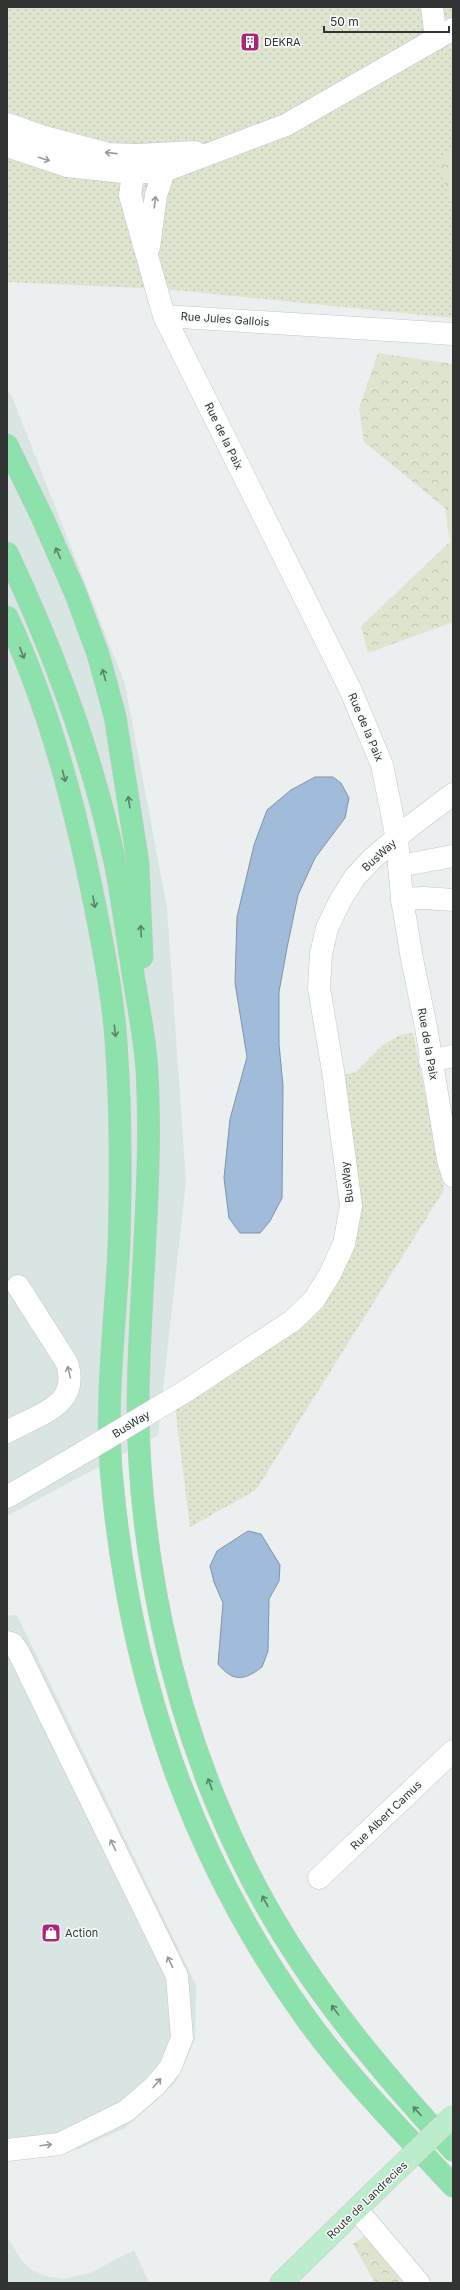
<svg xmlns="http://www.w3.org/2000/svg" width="460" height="2290" viewBox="0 0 460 2290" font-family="Inter,sans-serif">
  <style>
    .built { fill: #d8e5e3 }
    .grass { fill: url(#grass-dots) }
    .forest { fill: url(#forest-crowns) }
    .water { fill: #a1bcda; stroke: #8093a8 }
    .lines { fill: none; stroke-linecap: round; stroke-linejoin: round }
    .minor-casing { stroke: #c2c7c6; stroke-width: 23 }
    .major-casing { stroke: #cacaca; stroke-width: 23 }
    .highway-casing { stroke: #cacaca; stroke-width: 23 }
    .minor { stroke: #fff; stroke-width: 22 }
    .major { stroke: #bbedcc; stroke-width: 22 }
    .highway { stroke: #8de1aa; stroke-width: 22 }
    .minor-bridge-casing { stroke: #c2c7c6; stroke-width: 23; stroke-linecap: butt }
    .major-bridge-casing { stroke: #cacaca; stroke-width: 23; stroke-linecap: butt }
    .minor-bridge { stroke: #fff; stroke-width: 22 }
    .major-bridge { stroke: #bbedcc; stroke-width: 22 }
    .oneway { stroke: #989a9a }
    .oneway2 { stroke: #5b8269 }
    .labels { text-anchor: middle; stroke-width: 3; stroke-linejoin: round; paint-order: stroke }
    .poi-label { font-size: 11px; fill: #323434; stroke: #f8fdfc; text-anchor: start }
    .street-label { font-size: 11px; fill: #323434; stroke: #f8fdfc }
  </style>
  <defs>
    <pattern id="grass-dots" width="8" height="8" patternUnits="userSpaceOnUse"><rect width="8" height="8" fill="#dde5ce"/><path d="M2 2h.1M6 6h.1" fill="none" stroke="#bec5b2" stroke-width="1.8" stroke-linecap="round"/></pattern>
    <pattern id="forest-crowns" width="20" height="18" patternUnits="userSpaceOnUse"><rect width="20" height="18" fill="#dde5ce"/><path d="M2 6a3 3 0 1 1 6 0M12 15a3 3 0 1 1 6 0" fill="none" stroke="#bec5b2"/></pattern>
  </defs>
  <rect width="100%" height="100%" fill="#ebefef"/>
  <g class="built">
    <polygon points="7,390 12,397 125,684 167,908 186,1181 158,1435 7,1516"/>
    <polygon points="17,1615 196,1985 195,2039 176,2082 125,2128 79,2149 7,2158 7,1616"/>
    <polygon points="7,2237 22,2261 32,2270 45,2276 63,2279 90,2273 134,2250 149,2283 7,2283"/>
  </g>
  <g class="grass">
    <polygon points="7,7 453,7 453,318 165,289 7,282"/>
    <polygon points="413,1033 444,1190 256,1490 190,1527 175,1407 293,1334 318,1310 339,1278 343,1075 356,1072 384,1044 400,1035"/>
  </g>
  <g class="forest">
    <polygon points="453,151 453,210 437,162"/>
    <polygon points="378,353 453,364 453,622 368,653 361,626 450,542 445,508 364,442 359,408"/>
    <polygon points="368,2234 409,2283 375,2283 353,2244"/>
  </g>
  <g class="water">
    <polygon points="315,777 333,777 341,783 349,798 345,818 315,858 298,895 287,948 279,992 279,1044 283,1086 282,1198 270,1221 260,1233 240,1233 229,1218 224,1178 230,1119 247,1057 235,983 237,917 254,845 267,810 291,790"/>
    <path d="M248,1531L261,1534L280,1565L279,1581L269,1599L268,1651L262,1667C244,1681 233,1682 218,1664L223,1603L214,1582L210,1566L217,1551Z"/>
  </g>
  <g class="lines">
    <defs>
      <g id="minor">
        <polyline points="432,7 436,39"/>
        <polyline points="7,124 44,137 108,154 136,155 195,152"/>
        <polyline points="7,146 67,166 133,173 164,171 286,125 453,29"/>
        <polyline points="136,155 130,195 164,316 351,691 382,765 397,839 402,899 412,959 426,1027 448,1160 453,1176"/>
        <polyline points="149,247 156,195 164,171 164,157"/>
        <polyline points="164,316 453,334"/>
        <polyline points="399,866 453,856"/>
        <polyline points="402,899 424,898 453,900"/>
        <polyline points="430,1061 453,1056"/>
        <polyline points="186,1391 292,1321 314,1300 330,1274 344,1244 351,1206 333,1071 319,988 321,954 327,928 340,901 355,877 373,858 408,828 453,794"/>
        <path d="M7,1432C37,1414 81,1407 67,1363L18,1286"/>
        <polyline points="7,1497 84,1452"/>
        <polyline points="7,1642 13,1644 19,1653 177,1976 182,2038 170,2068 155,2086 126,2111 59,2144 7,2150"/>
        <polyline points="319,1878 453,1751"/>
        <polyline points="357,2210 419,2283"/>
      </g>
      <polyline id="major" points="281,2283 376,2190"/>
      <g id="highway">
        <polyline points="7,445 42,517 75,592 98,654 115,716 138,863 142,957"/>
        <path d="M7,553C55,654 93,757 116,867C122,898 126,930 131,960C136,997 145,1034 147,1071C153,1182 139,1293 138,1404C138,1478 147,1553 162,1625C187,1745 234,1863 302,1964C347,2031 399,2091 453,2150"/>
        <path d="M7,617C51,711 77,814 97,916C105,957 113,999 116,1041C121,1108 121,1176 119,1244C116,1322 104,1402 112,1480C130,1679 191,1859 308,2021C351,2080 404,2133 453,2186"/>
      </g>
    </defs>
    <use href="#minor" class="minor-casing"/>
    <use href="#major" class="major-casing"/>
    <use href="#highway" class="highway-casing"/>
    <use href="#minor" class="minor"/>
    <use href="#major" class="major"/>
    <use href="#highway" class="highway"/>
    <defs>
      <polyline id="minor-bridge" points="84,1452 186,1391"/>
      <polyline id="major-bridge" points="376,2190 453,2116"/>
    </defs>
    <use href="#minor-bridge" class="minor-bridge-casing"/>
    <use href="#major-bridge" class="major-bridge-casing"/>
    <use href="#minor-bridge" class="minor-bridge"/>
    <use href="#major-bridge" class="major-bridge"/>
  </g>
  <defs><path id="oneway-shaft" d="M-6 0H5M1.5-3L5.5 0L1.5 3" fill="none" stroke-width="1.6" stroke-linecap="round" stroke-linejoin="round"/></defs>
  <g class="oneway">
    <use href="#oneway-shaft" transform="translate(111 153) rotate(-174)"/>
    <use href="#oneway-shaft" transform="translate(44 159) rotate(17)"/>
    <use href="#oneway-shaft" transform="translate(155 202) rotate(-83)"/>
    <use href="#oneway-shaft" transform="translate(69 1372) rotate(-104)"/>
    <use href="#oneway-shaft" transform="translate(113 1845) rotate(-116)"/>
    <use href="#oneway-shaft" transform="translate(170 1962) rotate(-116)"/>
    <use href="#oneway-shaft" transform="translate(157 2083) rotate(-49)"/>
    <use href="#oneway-shaft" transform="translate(46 2145) rotate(-7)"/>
  </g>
  <g class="oneway2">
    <use href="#oneway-shaft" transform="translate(58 553) rotate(-114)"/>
    <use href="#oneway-shaft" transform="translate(22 653) rotate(69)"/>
    <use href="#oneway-shaft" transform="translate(104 675) rotate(-106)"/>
    <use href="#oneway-shaft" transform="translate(64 776) rotate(75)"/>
    <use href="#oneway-shaft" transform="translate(129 802) rotate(-99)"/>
    <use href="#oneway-shaft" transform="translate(94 902) rotate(79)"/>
    <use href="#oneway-shaft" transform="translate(141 931) rotate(-93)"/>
    <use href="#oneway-shaft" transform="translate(115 1031) rotate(83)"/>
    <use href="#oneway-shaft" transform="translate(210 1784) rotate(-110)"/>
    <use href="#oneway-shaft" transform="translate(265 1901) rotate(-118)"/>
    <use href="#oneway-shaft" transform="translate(335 2010) rotate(-126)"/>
    <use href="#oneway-shaft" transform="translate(417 2111) rotate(-133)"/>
  </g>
  <defs>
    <symbol id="building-square" viewBox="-11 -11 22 22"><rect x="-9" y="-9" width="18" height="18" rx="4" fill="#a82776" stroke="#f8fdfc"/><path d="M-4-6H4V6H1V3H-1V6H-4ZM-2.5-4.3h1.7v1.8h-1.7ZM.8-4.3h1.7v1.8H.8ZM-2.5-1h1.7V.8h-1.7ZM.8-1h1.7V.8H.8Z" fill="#fff"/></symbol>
    <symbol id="shop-square" viewBox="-11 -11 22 22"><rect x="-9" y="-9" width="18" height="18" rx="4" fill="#a82776" stroke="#f8fdfc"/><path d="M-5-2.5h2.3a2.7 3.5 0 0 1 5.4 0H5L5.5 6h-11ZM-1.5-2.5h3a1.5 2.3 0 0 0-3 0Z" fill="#fff"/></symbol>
  </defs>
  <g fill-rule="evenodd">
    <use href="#building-square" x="239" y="31" width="22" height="22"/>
    <use href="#shop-square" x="40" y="1922" width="22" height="22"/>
  </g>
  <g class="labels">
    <g class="poi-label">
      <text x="264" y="46">DEKRA</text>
      <text x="65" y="1937">Action</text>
    </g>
    <g class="street-label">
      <text transform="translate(225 319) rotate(4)" y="4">Rue Jules Gallois</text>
      <text transform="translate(224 436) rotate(64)" y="4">Rue de la Paix</text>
      <text transform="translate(366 727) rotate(67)" y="4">Rue de la Paix</text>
      <text transform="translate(379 855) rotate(-42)" y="4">BusWay</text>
      <text transform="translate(428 1044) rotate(80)" y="4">Rue de la Paix</text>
      <text transform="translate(347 1182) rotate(-97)" y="4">BusWay</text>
      <text transform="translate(131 1424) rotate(-31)" y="4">BusWay</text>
      <text transform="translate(386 1815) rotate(-44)" y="4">Rue Albert Camus</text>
      <text transform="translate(367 2200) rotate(-44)" y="4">Route de Landrecies</text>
    </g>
  </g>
  <rect width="460" height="2290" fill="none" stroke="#323434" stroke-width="16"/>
  <path d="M324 26v6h125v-6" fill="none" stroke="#323434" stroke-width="2"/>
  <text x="330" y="26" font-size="12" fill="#323434" stroke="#f8fdfc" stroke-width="3" paint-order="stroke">50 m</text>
</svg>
